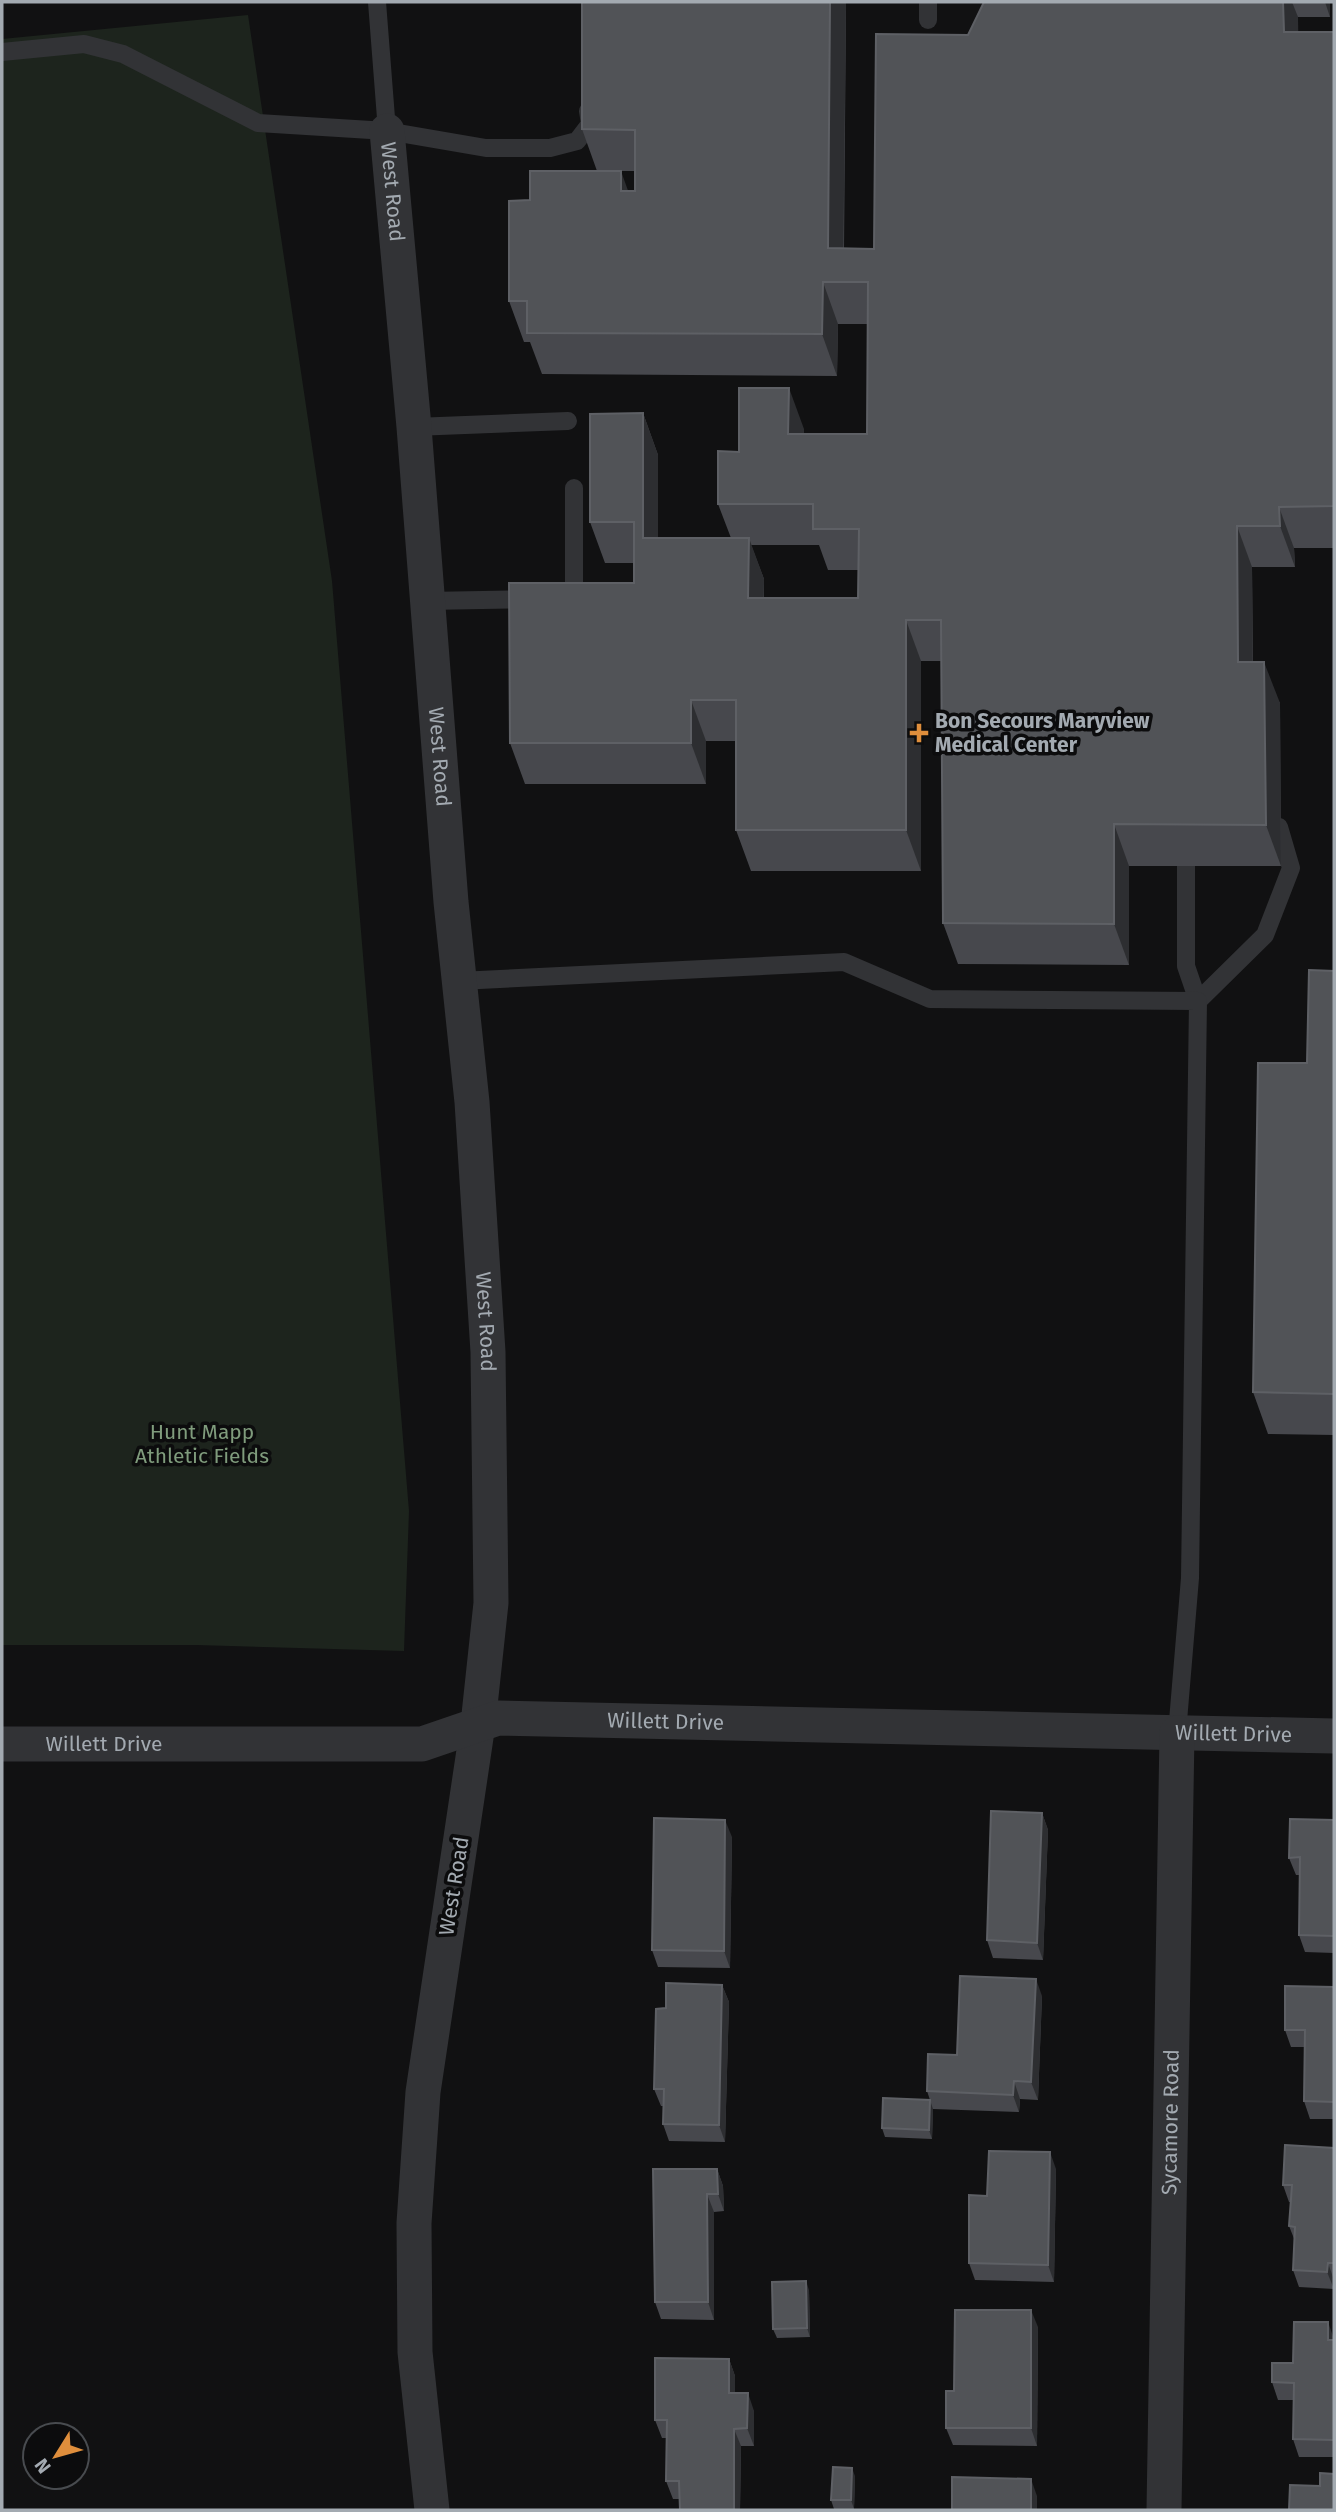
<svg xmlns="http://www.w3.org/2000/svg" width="1336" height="2512" viewBox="0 0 1336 2512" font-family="'Fira Sans',sans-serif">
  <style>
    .green { fill: #1d241d }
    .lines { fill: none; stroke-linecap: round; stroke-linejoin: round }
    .lane { stroke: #323336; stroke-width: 18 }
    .street { stroke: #323336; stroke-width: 35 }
    .wall { fill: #47484d; fill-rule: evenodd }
    .shaded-wall { fill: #2d2e31 }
    .building { fill: #515357; stroke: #5e6065; stroke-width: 2 }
    .poi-dot { fill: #df8e3c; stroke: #0c0c0d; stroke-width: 2.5 }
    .labels { text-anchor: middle; stroke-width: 7; stroke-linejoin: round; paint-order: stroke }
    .street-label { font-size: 21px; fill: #a3aab1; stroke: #0c0c0d }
    .poi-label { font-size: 21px; font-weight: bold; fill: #a3aab1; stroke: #0c0c0d; text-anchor: start }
    .park-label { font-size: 21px; fill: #7f9b7c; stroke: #0c0c0d }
  </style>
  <rect width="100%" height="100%" fill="#111112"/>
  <polygon class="green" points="248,15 332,581 409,1511 404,1651 196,1645 2,1645 2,39"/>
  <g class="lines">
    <g class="lane">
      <polyline points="377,2 387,131"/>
      <polyline points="928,20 928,2"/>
      <polyline points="2,52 84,44 123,54 258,123 387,131 486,148 550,148 577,141 590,124 588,111"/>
      <polyline points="414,427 568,421"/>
      <polyline points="566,599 574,599 574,488"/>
      <polyline points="426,601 531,599"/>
      <polyline points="1186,866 1186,966 1198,1001 1265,935 1291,868 1279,827"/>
      <polyline points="459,981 844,962 930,999 1198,1001 1190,1578 1177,1733"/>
    </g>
    <g class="street">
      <path id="s1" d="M387,131L414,427L451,902L472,1102L488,1352L491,1603L478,1724L423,2092L414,2223L415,2352L432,2510"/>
      <path id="s2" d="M2,1744H422L498,1718L1334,1736"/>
      <path id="s3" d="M1164,2510L1177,1733"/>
    </g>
  </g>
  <g class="wall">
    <path d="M582,2H846L844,249H874L984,2H1330V17H1298V32H1334V548H1294L1295,567H1252L1253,662L1280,703L1281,866H1129V965L958,964L943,923L941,661H921V871H751L736,830V741H706V784H525L510,743L634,583V563H605L590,522L643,413L658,455V538H731L718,504L739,452L804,429V434H867L868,324H838L837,376L542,374L530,342H524L509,301L530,200L635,191V171H597L582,129ZM751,545H819L828,570H859L858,598H764V579Z"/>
    <polygon points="1334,971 1334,1435 1268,1434 1253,1392 1307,1063"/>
    <polygon points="1042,1813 1048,1830 1043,1960 993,1958 987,1940"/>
    <polygon points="1334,1820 1334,1953 1305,1952 1299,1935 1299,1875 1296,1875 1289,1858"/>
    <polygon points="732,1837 730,1968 658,1967 652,1950"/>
    <polygon points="722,1985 729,2002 725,2142 669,2141 663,2124 663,2106 661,2106 654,2089 666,2008"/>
    <polygon points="1334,1987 1334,2119 1310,2119 1304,2101 1305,2047 1291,2047 1285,2030"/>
    <polygon points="1042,1996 1038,2100 1020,2099 1019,2112 933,2109 932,2139 885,2137 882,2128 930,2100 927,2091 957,2055"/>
    <polygon points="1334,2148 1334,2289 1299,2287 1293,2270 1295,2241 1289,2226 1291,2202 1289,2202 1283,2185"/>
    <polygon points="717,2169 723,2186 724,2211 714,2212 714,2320 661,2319 655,2302"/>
    <polygon points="1056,2169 1054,2282 975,2280 969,2263 987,2196"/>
    <polygon points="809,2290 810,2337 777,2338 773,2329"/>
    <polygon points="1038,2327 1037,2446 953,2445 946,2428 954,2391"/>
    <polygon points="1334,2339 1334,2457 1299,2457 1293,2439 1293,2400 1278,2400 1272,2382 1293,2363"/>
    <polygon points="729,2359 735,2376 735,2393 754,2411 754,2446 741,2446 740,2510 680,2510 680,2499 673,2499 666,2481 667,2438 662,2438 655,2420"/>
    <polygon points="855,2476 854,2509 834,2509 831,2500"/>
  </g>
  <g class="shaded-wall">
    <polygon points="830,2 846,2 843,282 828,248"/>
    <polygon points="1283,2 1292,2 1298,17 1299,73 1284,32"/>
    <polygon points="1325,2 1330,2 1330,17"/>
    <polygon points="621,171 636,213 621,191"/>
    <polygon points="823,282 838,324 837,376 822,334"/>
    <polygon points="789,388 804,429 803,475 788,434"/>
    <polygon points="643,413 658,455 658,579 643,538"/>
    <polygon points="1279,507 1294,548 1295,567 1280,526"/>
    <polygon points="1237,526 1252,567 1253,703 1238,662"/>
    <polygon points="749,538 764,579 763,639 748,598"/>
    <polygon points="906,620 921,661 921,871 906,830"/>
    <polygon points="1264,662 1280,703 1281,866 1266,825"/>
    <polygon points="691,700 706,741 706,784 691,743"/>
    <polygon points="1114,824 1129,866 1129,965 1114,924"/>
    <polygon points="1042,1813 1048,1830 1043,1960 1037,1943"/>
    <polygon points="725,1820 732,1837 730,1968 724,1951"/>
    <polygon points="1036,1979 1042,1996 1038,2100 1031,2082"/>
    <polygon points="722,1985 729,2002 725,2142 719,2125"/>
    <polygon points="1014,2081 1020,2099 1019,2112 1013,2095"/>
    <polygon points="930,2100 933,2109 932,2139 929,2130"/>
    <polygon points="1050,2152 1056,2169 1054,2282 1048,2265"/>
    <polygon points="717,2169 723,2186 724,2211 718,2194"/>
    <polygon points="707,2194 714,2212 714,2320 708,2302"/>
    <polygon points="1328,2263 1334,2280 1334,2289 1327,2272"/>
    <polygon points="806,2281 809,2290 810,2337 807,2328"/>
    <polygon points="1031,2310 1038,2327 1037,2446 1031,2428"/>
    <polygon points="1328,2322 1334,2339 1334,2357 1328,2340"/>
    <polygon points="729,2359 735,2376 735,2410 729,2393"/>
    <polygon points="748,2393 754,2411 754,2446 747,2428"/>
    <polygon points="734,2429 741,2446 740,2510 734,2510"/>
    <polygon points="852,2468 855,2476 854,2509 851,2500"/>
    <polygon points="1031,2479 1037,2496 1037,2510 1031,2510"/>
  </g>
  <g class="building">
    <polygon points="582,2 830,2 828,248 874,249 876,34 968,35 984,2 1283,2 1284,32 1334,32 1334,506 1279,507 1280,526 1237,526 1238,662 1264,662 1266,825 1114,824 1114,924 943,923 941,620 906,620 906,830 736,830 736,700 691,700 691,743 510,743 509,583 634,583 634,522 590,522 590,414 643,413 643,538 749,538 748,598 858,598 859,529 813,529 813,504 718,504 718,451 739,452 739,388 789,388 788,434 867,434 868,282 823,282 822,334 527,333 527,301 509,301 509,201 530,200 530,171 621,171 621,191 635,191 635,130 582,129"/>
    <polygon points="1309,970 1334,971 1334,1394 1253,1392 1258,1063 1307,1063"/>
    <polygon points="991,1811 1042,1813 1037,1943 987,1940"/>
    <polygon points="654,1818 725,1820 724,1951 652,1950"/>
    <polygon points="1290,1819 1334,1820 1334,1936 1299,1935 1300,1857 1289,1858"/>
    <polygon points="960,1976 1036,1979 1031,2082 1014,2081 1013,2095 927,2091 928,2054 957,2055"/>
    <polygon points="666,1983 722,1985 719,2125 663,2124 664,2089 654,2089 656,2009 666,2008"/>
    <polygon points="1285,1986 1334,1987 1334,2102 1304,2101 1305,2030 1285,2030"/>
    <polygon points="883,2098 930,2100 929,2130 882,2128"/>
    <polygon points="1285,2145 1334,2148 1334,2263 1328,2263 1327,2272 1293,2270 1295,2227 1289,2226 1292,2185 1283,2185"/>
    <polygon points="989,2151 1050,2152 1048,2265 969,2263 969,2195 987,2196"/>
    <polygon points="653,2169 717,2169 718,2194 707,2194 708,2302 655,2302"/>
    <polygon points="806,2281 807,2328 773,2329 772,2282"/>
    <polygon points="955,2310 1031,2310 1031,2428 946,2428 946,2391 954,2391"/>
    <polygon points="1294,2322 1328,2322 1328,2340 1334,2340 1334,2440 1293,2439 1294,2383 1272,2382 1272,2363 1293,2363"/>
    <polygon points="655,2358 729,2359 729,2393 748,2393 747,2428 734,2429 734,2510 680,2510 679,2481 666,2481 667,2420 655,2420"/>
    <polygon points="833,2467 852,2468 851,2500 831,2500"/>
    <polygon points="1320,2473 1334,2474 1334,2510 1289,2510 1290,2485 1320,2486"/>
    <polygon points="952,2477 1031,2479 1031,2510 952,2510"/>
  </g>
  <path class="poi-dot" d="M915.5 722.5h7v7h7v7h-7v7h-7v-7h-7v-7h7z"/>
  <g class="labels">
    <g class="street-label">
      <text dy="7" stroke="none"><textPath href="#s1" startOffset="61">West Road</textPath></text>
      <text dy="7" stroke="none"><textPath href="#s1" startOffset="628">West Road</textPath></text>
      <text dy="7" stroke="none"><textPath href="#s1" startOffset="1195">West Road</textPath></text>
      <text dy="7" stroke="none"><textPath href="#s2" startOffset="668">Willett Drive</textPath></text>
      <text dy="7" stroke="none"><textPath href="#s2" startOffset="1236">Willett Drive</textPath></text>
      <text dy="7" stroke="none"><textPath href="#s2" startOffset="102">Willett Drive</textPath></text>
      <text transform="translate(454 1886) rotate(-81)" y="7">West Road</text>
      <text dy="7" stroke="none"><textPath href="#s3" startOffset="388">Sycamore Road</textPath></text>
    </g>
    <g class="poi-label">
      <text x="935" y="728">Bon Secours Maryview<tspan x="935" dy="24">Medical Center</tspan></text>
    </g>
    <g class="park-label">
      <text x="202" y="1439">Hunt Mapp<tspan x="202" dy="24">Athletic Fields</tspan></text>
    </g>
  </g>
  <rect width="1336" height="2512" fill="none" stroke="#a3aab1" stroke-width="7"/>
  <g transform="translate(56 2456) rotate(233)"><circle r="33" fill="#0c0c0d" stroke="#484b4f" stroke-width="2"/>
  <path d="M0-5L12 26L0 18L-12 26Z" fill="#df8e3c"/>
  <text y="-10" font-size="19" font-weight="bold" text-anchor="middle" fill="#a3aab1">N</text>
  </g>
</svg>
